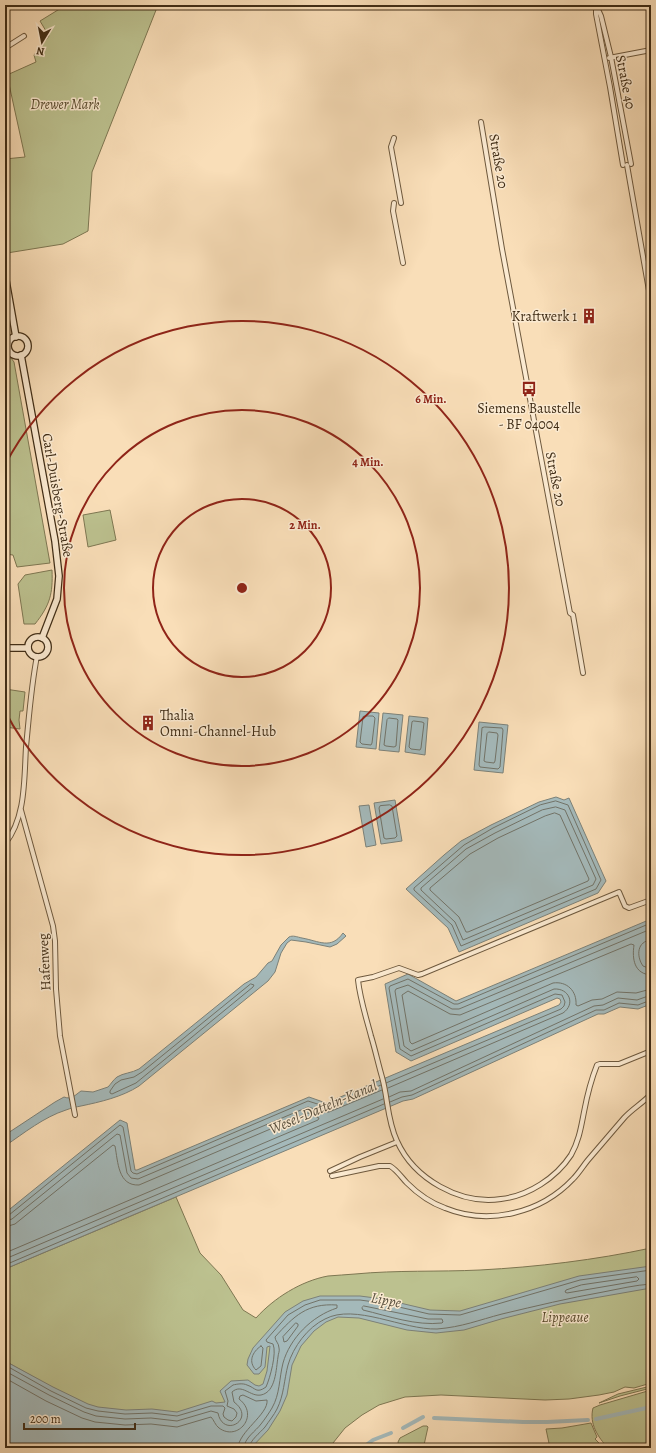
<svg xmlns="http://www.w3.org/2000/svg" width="656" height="1453" viewBox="0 0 656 1453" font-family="Alegreya,serif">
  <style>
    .green { fill: #bcc18f; stroke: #7e7752 }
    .water { fill: #a4b9ba; stroke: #7c8178 }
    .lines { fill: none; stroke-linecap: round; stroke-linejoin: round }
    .shore { stroke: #727368; stroke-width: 1 }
    .canal { stroke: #a4b9ba; stroke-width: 4 }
    .street-casing { stroke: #6e593e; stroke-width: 6 }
    .secondary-casing { stroke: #402d16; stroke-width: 8 }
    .street { stroke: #fbead1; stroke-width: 4 }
    .secondary { stroke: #fbead1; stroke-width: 5.5 }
    .ring { fill: none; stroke: #8f2418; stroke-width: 2 }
    .labels { text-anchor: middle; stroke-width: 3; stroke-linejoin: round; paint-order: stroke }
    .street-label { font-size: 14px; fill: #402d16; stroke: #fbead1 }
    .park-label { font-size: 14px; font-style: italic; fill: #594b2e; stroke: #fbead1 }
    .poi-label { font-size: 14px; fill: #402d16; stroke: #fbead1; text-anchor: end }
    .water-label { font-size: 15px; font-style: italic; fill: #59503f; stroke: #fbead1 }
    .centre { fill: #8f2418; stroke: #fbead1; stroke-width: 2 }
    .ring-label { font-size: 12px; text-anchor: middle; font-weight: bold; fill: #8f2418; stroke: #fbead1; stroke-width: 3; stroke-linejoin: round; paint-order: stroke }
  </style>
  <rect width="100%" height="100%" fill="#f9deb8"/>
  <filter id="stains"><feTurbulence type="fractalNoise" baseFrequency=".005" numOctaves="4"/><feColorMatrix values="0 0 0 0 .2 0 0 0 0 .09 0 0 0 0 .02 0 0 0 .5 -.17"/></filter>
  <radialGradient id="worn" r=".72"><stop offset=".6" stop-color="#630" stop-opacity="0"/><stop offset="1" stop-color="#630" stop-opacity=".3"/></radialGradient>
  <g class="green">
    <polygon points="66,5 158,5 92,172 88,231 63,244 7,253 5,245 5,159 25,157 7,75 36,62 34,55 49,36 40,21"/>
    <polygon points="11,358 14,362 50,563 17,567 13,555 5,554 5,359"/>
    <polygon points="110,510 116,540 88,547 83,515"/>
    <path d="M52,570C53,594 50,605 35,624H24L18,584L25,575Z"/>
    <polygon points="5,689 25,692 23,711 20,711 19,720 20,729 5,727"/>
    <path d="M176,1197L200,1253L221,1275L243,1310L256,1318C274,1298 301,1281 328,1276C337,1275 346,1275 355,1274C397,1270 438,1272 480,1270C537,1267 595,1260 651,1248V1383L634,1388L625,1387L614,1392L599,1395L569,1399L545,1400L441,1395L405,1397L379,1405L362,1415L345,1428L329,1448H5L37,1379L5,1361V1269Z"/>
    <polygon points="651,1386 651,1388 620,1396 599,1403 618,1394"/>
    <path d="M651,1390V1448H608C598,1437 589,1424 593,1408L600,1405Z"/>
    <polygon points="591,1423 597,1437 595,1439 604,1448 550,1448 546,1429 562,1428"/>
    <polygon points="423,1426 427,1426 428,1427 424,1445 415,1448 399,1448 398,1442 400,1438"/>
  </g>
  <g class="water">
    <polygon points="360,711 379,713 376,749 356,747"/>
    <polygon points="383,713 403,715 399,752 379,750"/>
    <polygon points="409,716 428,718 425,755 405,752"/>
    <polygon points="479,722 508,725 503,773 474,770"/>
    <polygon points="556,797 564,800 569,798 606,881 598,893 459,952 448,928 406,889 444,855 461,841 491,825 539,802"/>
    <polygon points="395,800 402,841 381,844 374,803"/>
    <polygon points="369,805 376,845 366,847 359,806"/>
    <polygon points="651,919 651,948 648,950 649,954 647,955 651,961 651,1004 638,1009 620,1007 604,1014 598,1014 413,1099 403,1101 5,1269 5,1213 120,1120 127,1123 135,1170 137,1170 309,1097 326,1103 559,1005 561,1002 560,999 557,998 411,1061 396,1052 385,984 408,974 456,1001"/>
    <path d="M343,933L346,936L337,944L330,947L306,942L291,940L287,943L281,953L275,972L268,981L139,1086C122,1097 100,1102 81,1106C76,1107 71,1108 66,1110C44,1117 24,1133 5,1146V1135L55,1102L64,1097C72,1100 75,1095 81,1091L93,1092L108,1087C111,1084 113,1080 117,1077C123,1073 132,1073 139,1069L244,984L256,977L268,963L272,961L281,945L289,937C293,935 297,937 302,938C319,941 331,950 343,933Z"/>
    <polygon points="651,1266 651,1288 560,1304 501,1319 464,1330 436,1333 407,1330 359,1318 338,1317 326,1322 314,1331 301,1346 292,1365 287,1395 280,1411 268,1430 251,1448 5,1448 5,1361 53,1387 88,1404 98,1407 126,1410 152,1409 177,1412 212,1401 216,1403 225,1402 220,1391 231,1381 248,1380 255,1385 259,1386 263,1384 267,1371 270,1346 267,1347 265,1367 259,1374 254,1374 247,1365 248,1359 253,1348 285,1312 303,1301 320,1296 360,1296 383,1299 430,1310 460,1311 579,1276"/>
  </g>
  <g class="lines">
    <g class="shore">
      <polygon points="365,716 373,716 375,718 372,743 371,745 362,744 360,742 363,717"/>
      <polygon points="389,718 397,719 398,720 396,746 394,747 386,746 384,745 387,720"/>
      <polygon points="414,721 422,722 424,723 421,748 420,750 411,749 409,747 412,722"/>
      <polygon points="485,727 502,728 503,730 500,767 498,769 480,767 479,765 482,728"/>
      <polygon points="489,732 497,733 498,735 495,761 494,763 486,762 484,761 487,734"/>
      <polygon points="556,801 568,805 601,880 596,889 461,946 452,925 414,890 414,888 464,845 493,828 540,805"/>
      <polygon points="390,805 392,806 397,836 395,838 386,839 384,838 379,808 380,806"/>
      <polygon points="556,807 565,810 596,879 593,885 463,940 455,922 421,890 421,888 466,849 495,833 542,810"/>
      <polygon points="555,813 560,815 589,879 588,881 468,932 466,932 459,917 430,890 430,888 470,854 498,838 545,816"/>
      <path d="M651,940C637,941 636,956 643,966L651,969"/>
      <path d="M651,975C634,974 632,959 634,945L631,944L460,1015L450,1014L408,991L402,995L410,1042L412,1044L553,983C567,981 577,991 576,1005L578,1006L592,1000L602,999L617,992L636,993L651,989"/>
      <polygon points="251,984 254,985 253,987 136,1083 112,1094 110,1093 110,1091 115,1084 121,1080 134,1077 142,1072"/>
      <polyline points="386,1083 561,1009 564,1006 565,1002 562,995 555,994 411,1056 400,1049 389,988 390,986 408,979 454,1004 458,1004 651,923"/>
      <path d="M388,1088L563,1013C576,1004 569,988 554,989L411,1051L404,1046L395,991L396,989L408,985L452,1009H459L651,929"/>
      <polyline points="389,1097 400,1092 411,1091 594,1006 603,1005 618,998 637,1000 651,995"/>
      <polyline points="390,1102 402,1097 412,1095 596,1010 604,1010 619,1003 638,1005 651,1000"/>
      <polyline points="5,1216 9,1215 120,1125 123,1127 131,1171 133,1173 137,1174 308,1101 327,1107 381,1085"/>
      <polyline points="5,1221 12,1219 117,1134 120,1135 127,1173 131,1178 138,1179 308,1107 324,1112 329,1112 382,1090"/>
      <path d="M5,1227L15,1224L113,1145L115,1146C118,1162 118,1186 139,1185L308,1113L319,1118L318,1120L5,1253"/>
      <polyline points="5,1259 383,1099"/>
      <polyline points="5,1265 384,1104"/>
      <polygon points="637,1277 639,1279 637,1281 567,1293 565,1292 566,1290 581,1285"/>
      <path d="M364,1306L428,1319H442L443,1322L442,1323C416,1326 388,1316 363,1310L362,1308Z"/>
      <polygon points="296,1323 298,1324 298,1326 287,1341 284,1342 283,1337"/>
      <path d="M261,1346L263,1348L261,1366L256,1370C248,1362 252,1352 261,1346Z"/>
      <path d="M5,1365L51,1391L86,1408L98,1411L125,1414L152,1413L177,1416L211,1406H223L225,1408L223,1414L224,1417L228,1420L232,1421L236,1417L237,1413L234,1409L227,1406L228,1401L225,1391L233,1385C237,1384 243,1383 247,1385C256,1388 256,1394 266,1387C270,1378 277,1353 273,1344L267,1342L266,1340L288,1315L305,1305L320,1300H360L382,1303L429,1314L460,1315L580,1280L651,1270"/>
      <path d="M5,1371L49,1395L84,1412L96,1416L125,1419L151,1418L177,1421L211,1411L218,1413C223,1439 257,1419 234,1402L232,1392C242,1383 250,1397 261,1395C276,1392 276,1369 278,1357C278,1354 280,1351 279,1348C279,1343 275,1341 275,1337C294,1316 307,1303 337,1305V1308C312,1316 290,1338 283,1363C279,1379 280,1394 272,1408C269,1413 265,1419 261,1424C256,1431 244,1438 244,1448"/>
      <path d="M5,1378L46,1401L82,1418L95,1422L125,1425L151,1424L177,1427L211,1417C214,1420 215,1425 219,1428C238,1442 260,1415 239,1399L240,1396L243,1395L256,1401L267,1400C269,1414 238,1432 238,1448"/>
      <path d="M249,1448C250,1440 260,1433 265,1427C269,1421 274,1415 277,1409C284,1395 284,1380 288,1365C293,1347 308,1327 325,1319C355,1303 403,1330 437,1329C462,1327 479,1320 502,1314C536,1306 569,1298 603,1292C619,1289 635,1285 651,1284"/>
    </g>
    <g class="canal">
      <polyline points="434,1418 523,1422 547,1422 588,1420"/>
      <polyline points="596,1419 651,1407"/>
      <polyline points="403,1428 423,1417"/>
      <polyline points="362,1448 373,1440 391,1433"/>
    </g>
    <defs>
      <g id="street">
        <polyline points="596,5 601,16 611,57 631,164"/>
        <polyline points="596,8 596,14 610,87 623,165"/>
        <polyline points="5,48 24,36"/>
        <polyline points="609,58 651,50"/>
        <polyline points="481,122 502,249 570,613 573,615 583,673"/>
        <polyline points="394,138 391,147 401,203"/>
        <polyline points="5,149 5,153"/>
        <polyline points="627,165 651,302"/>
        <polyline points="394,203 393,211 403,263"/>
        <polyline points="5,350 9,349"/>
        <polyline points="21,810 53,926 55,941 56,989 60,1036 75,1115"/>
        <path d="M5,844C26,817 24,780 26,747C29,717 31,687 37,656"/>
        <path d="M651,900L629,908L625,906L619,892L422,974L418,975L399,968L373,977L358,980C360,999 366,1017 371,1036C375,1049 378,1063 382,1077C388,1098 387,1120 397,1141C414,1179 460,1205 501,1199C528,1196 556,1178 571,1155C579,1141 581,1127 584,1112C587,1096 591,1080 597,1065L600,1064H619L651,1051"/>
        <polyline points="330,1171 360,1157 397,1142"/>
        <path d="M332,1176L379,1166H390C397,1170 402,1178 407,1183C418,1194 431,1203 445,1208C489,1226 541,1213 573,1179C579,1173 583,1166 588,1160C600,1146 612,1132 624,1118C632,1109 643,1103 651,1094"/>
      </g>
      <g id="secondary">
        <polyline points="5,275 16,337"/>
        <circle cx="18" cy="346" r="10"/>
        <polyline points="21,355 55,541 59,576 57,599 42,638"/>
        <circle cx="38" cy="647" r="10"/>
        <polyline points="5,648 28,648"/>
      </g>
    </defs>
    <use href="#street" class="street-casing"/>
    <use href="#secondary" class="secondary-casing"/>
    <use href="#street" class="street"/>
    <use href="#secondary" class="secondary"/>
  </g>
  <g class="ring">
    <circle cx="242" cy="588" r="89"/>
    <circle cx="242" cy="588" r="178"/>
    <path d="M5 465A267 267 0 1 1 5 711"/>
  </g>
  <defs>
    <symbol id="building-bare" viewBox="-9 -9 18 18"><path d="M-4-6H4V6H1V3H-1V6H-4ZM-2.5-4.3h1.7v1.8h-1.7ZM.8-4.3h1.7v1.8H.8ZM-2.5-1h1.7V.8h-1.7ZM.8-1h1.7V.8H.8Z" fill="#8f2418" stroke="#fbead1" stroke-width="2.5" paint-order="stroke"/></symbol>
    <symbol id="bus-bare" viewBox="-9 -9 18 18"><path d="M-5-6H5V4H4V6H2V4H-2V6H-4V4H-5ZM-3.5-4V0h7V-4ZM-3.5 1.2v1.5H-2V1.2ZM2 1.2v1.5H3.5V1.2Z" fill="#8f2418" stroke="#fbead1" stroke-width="2.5" paint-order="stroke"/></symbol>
  </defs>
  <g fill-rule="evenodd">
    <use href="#building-bare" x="578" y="305" width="22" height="22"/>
    <use href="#bus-bare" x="518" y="378" width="22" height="22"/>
    <use href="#building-bare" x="137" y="712" width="22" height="22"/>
  </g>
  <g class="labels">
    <g class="street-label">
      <text transform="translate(626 82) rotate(79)" y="5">Straße 40</text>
      <text transform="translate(499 161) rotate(80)" y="5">Straße 20</text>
      <text transform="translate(556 479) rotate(79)" y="5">Straße 20</text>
      <text transform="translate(58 495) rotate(80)" y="5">Carl-Duisberg-Straße</text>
      <text transform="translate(44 962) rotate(-93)" y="5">Hafenweg</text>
    </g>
    <g class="park-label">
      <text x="65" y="109">Drewer Mark</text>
      <text x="565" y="1322">Lippeaue</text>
    </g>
    <g class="poi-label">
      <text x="577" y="321">Kraftwerk 1</text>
      <text x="529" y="413" text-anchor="middle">Siemens Baustelle<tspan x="529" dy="16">- BF 04004</tspan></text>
      <text x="160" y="720" text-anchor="start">Thalia<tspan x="160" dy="16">Omni-Channel-Hub</tspan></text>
    </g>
    <g class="water-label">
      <text transform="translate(323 1107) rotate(-23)" y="5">Wesel-Datteln-Kanal</text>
      <text transform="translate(386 1300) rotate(11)" y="5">Lippe</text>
    </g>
  </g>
  <circle cx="242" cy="588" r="6" class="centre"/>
  <g class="ring-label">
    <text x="431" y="403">6 Min.</text>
    <text x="368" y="466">4 Min.</text>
    <text x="305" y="529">2 Min.</text>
  </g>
  <rect width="656" height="1453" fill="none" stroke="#f9deb8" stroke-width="20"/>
  <rect x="6" y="6" width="644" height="1441" fill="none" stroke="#402d16" stroke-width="2"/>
  <rect x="10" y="10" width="636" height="1433" fill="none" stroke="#402d16"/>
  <g transform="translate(42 42) rotate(190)" stroke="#fbead1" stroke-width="3" paint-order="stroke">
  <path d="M0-3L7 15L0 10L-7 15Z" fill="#402d16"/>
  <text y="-6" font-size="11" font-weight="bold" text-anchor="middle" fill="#402d16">N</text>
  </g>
  <path d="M24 1423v6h111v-6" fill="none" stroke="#402d16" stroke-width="2"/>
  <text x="30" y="1423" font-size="12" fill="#402d16" stroke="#fbead1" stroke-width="3" paint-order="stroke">200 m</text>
  <rect width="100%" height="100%" filter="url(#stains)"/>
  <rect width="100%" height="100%" fill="url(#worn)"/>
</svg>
